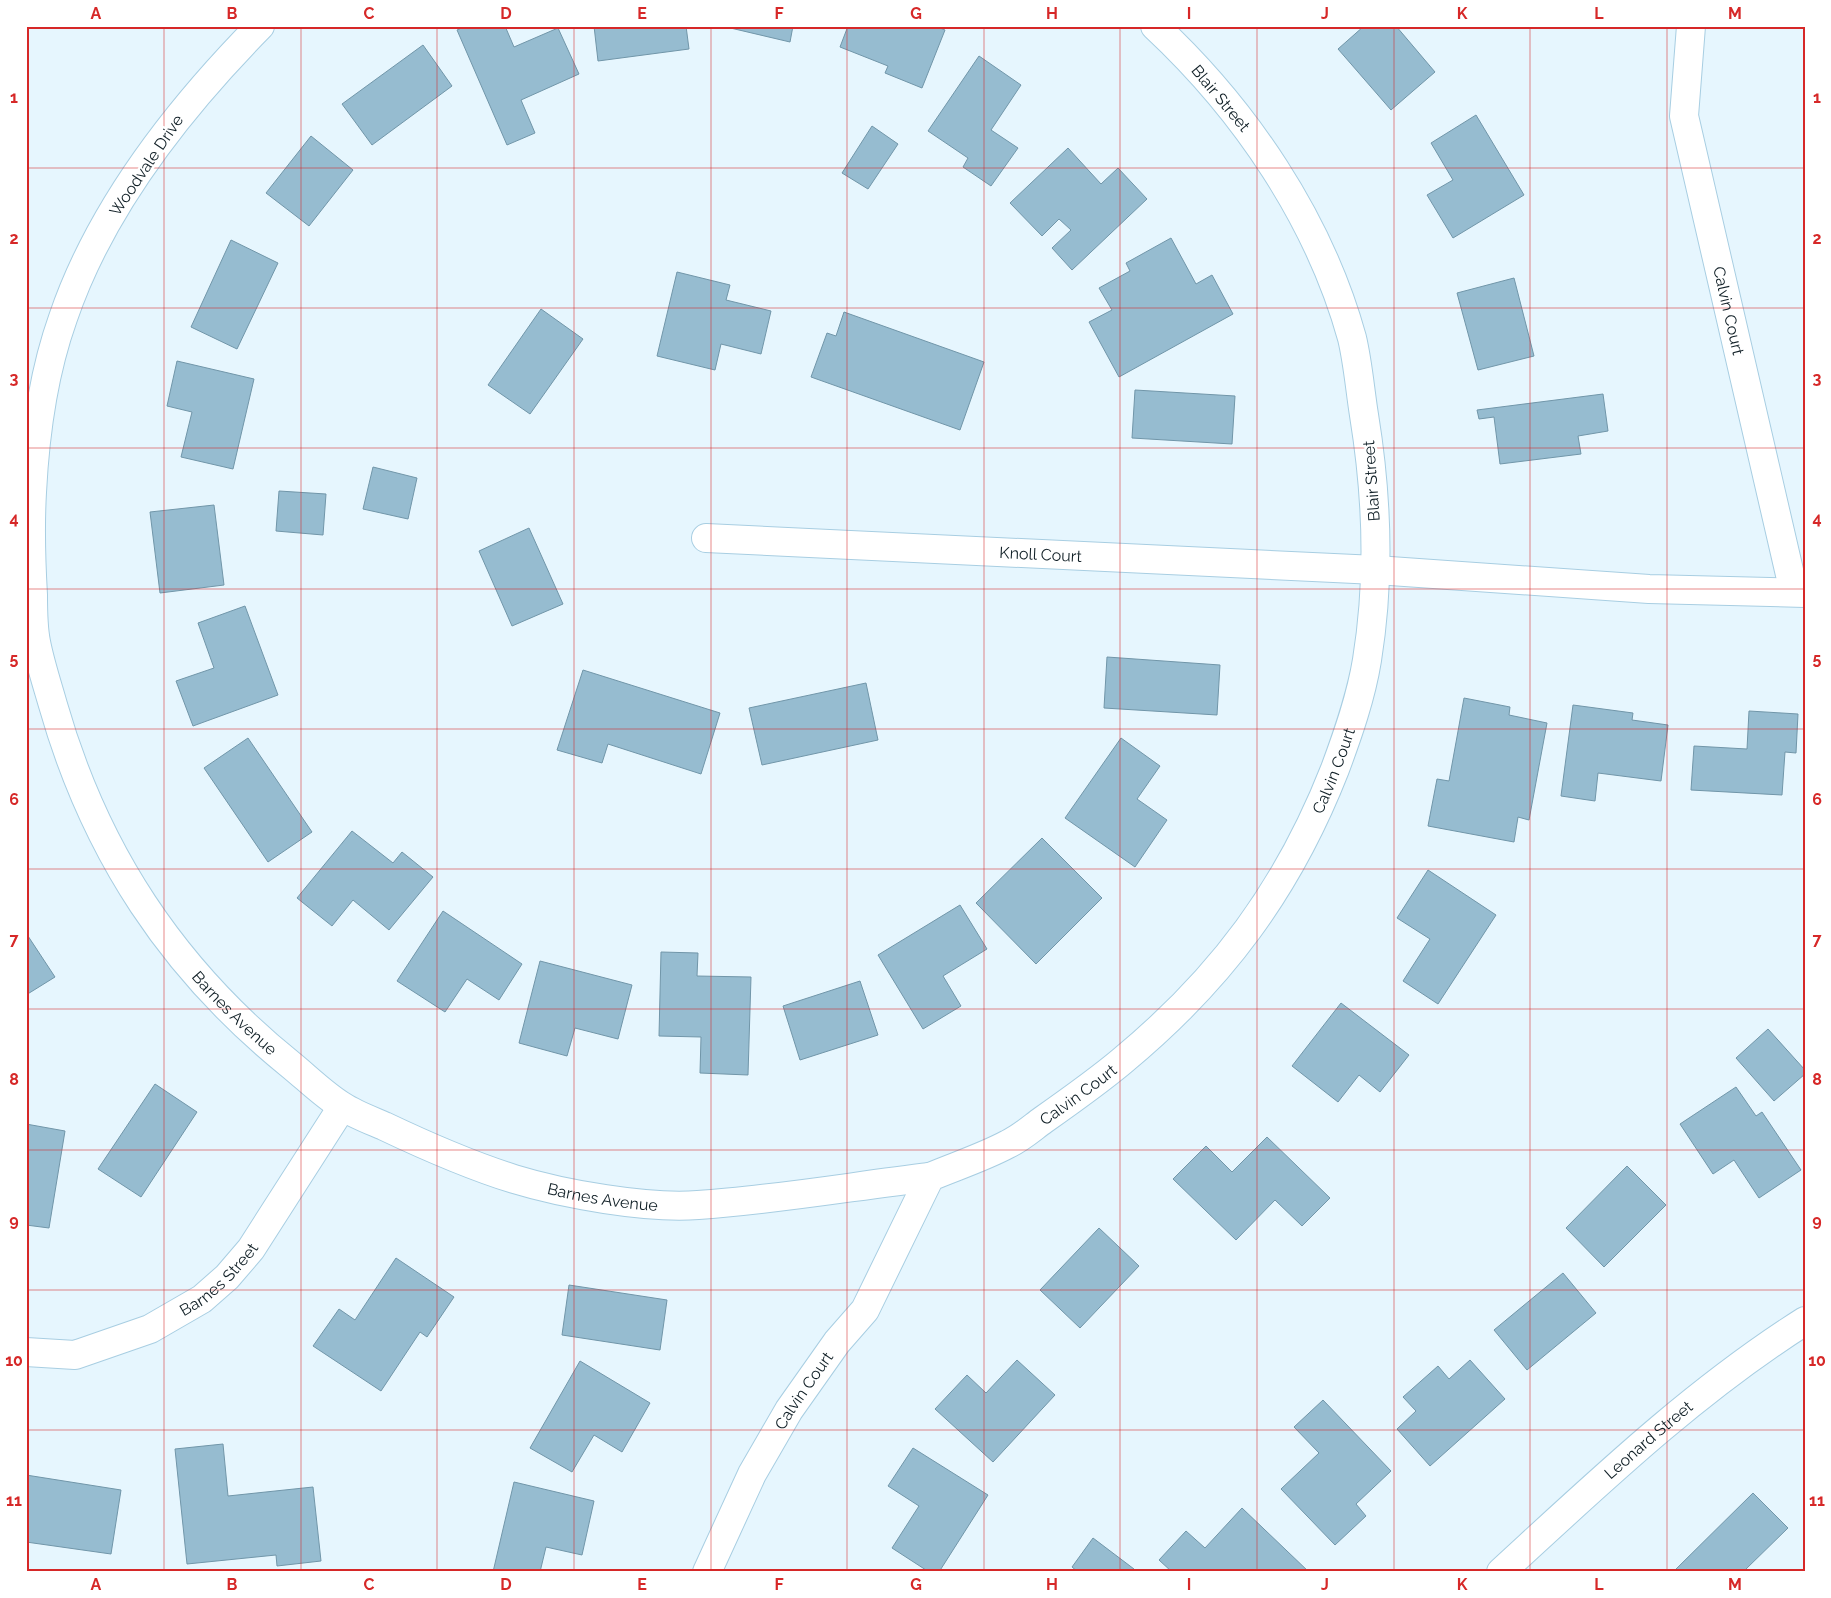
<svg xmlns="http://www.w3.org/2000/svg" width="1831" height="1598" viewBox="0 0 1831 1598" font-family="Raleway,sans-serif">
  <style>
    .building { fill: #96bcd0; stroke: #7196a9 }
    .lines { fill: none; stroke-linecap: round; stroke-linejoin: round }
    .street-casing { stroke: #a8cee2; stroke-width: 30 }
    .street { stroke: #fff; stroke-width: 28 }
    .grid { fill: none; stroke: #d62828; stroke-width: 1; stroke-opacity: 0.55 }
    .labels { text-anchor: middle; stroke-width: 5; stroke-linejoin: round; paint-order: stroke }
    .street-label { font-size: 16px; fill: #101f26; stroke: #fff }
    .neatline { fill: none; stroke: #d62828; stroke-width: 2 }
    .grid-label { font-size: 16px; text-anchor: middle; font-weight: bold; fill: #d62828 }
  </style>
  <rect width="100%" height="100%" fill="#e6f6fe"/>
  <g class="building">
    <polygon points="466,26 505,26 514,47 558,28 579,74 521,100 535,133 507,145 457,30"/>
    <polygon points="594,26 686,26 689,49 598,61"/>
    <polygon points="722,26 793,26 790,42"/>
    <polygon points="848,26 935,26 945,30 922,88 885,73 888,66 840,47"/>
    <polygon points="1364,26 1396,26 1435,72 1391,110 1338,49"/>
    <polygon points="423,45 452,86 372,145 342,104"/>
    <polygon points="979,56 1021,85 991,130 1018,148 991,186 963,167 968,158 928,131"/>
    <polygon points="1476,115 1524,195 1453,238 1427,195 1453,180 1431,143"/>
    <polygon points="872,126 898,144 868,189 842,173"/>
    <polygon points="311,136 353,170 309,226 266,193"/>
    <polygon points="1068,148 1101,184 1118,168 1147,199 1072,270 1052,248 1071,230 1059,219 1042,236 1010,203"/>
    <polygon points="1171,238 1196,284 1212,275 1233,314 1119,377 1089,322 1112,310 1099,288 1130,271 1126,263"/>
    <polygon points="231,240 278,263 237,349 191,327"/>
    <polygon points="677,272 730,285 726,300 771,311 761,354 721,344 715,370 657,356"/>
    <polygon points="1514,278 1534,356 1478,370 1457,293"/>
    <polygon points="541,309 583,339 530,414 488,385"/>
    <polygon points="844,312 984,362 960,430 811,377 827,333 836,336"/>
    <polygon points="177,361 254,379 233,469 181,457 192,412 167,406"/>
    <polygon points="1135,390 1235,396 1232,444 1132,438"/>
    <polygon points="1603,394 1608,431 1578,436 1581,454 1500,464 1494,417 1479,419 1477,410"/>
    <polygon points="373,467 417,478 408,519 363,509"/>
    <polygon points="279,491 326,494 323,535 276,531"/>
    <polygon points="214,505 224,585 160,593 150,512"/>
    <polygon points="529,528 563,604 512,626 479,551"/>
    <polygon points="245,606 278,695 193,726 176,681 214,668 198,623"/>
    <polygon points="1107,657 1220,665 1217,715 1104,708"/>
    <polygon points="583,670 720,713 701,774 608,744 602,763 557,750"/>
    <polygon points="866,683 878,740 762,765 749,708"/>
    <polygon points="1464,698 1510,707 1509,715 1547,723 1529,820 1518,817 1514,842 1428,826 1437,779 1449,781"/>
    <polygon points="1573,705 1633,713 1632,720 1668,725 1661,781 1598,773 1595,801 1561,796"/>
    <polygon points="1749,711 1798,714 1796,753 1785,752 1782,795 1691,790 1694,746 1747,749"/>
    <polygon points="248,738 312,832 268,862 204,768"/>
    <polygon points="1121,738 1160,766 1137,799 1167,820 1135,867 1065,818"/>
    <polygon points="352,831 393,863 402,852 433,877 389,930 353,900 332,926 297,898"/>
    <polygon points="1042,838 1102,898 1036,964 976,903"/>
    <polygon points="1428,870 1496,915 1438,1004 1403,981 1430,939 1397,918"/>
    <polygon points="960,905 987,949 943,976 961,1006 923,1029 878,955"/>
    <polygon points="443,911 522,964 499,1000 467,979 445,1012 397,981"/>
    <polygon points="26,933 55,977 26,995"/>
    <polygon points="661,952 698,953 697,976 751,977 748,1075 700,1073 701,1037 659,1036"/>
    <polygon points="540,961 632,985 618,1039 575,1028 567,1056 519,1043"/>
    <polygon points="860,981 878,1035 800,1060 783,1006"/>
    <polygon points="1341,1003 1409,1055 1380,1092 1359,1075 1338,1102 1292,1066"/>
    <polygon points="1768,1029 1805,1070 1805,1074 1774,1101 1736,1058"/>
    <polygon points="155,1084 197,1112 141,1197 98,1169"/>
    <polygon points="1736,1087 1756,1116 1762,1112 1801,1170 1759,1198 1734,1160 1713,1174 1680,1124"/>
    <polygon points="26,1124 65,1131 49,1228 26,1225"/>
    <polygon points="1267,1137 1330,1198 1302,1226 1275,1200 1236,1240 1173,1179 1206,1146 1232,1172"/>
    <polygon points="1627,1166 1666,1205 1604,1267 1566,1228"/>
    <polygon points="1099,1228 1139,1266 1080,1328 1040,1290"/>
    <polygon points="396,1258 454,1297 427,1337 420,1332 381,1391 313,1346 339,1309 355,1320"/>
    <polygon points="1563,1273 1596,1313 1527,1370 1494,1330"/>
    <polygon points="569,1285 667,1300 660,1350 562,1335"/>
    <polygon points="1017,1360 1055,1395 993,1462 935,1409 967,1375 986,1393"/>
    <polygon points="1470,1360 1505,1399 1430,1466 1397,1429 1416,1411 1403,1397 1438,1366 1449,1379"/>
    <polygon points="580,1361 650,1403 622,1452 594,1435 572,1472 530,1448"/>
    <polygon points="1323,1400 1391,1471 1356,1504 1366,1516 1335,1545 1281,1489 1319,1453 1294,1427"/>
    <polygon points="223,1444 228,1496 313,1487 321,1561 277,1566 276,1555 187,1564 175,1449"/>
    <polygon points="913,1448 988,1495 939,1572 929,1572 892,1548 919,1506 888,1486"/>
    <polygon points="26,1475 121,1490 111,1554 26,1542"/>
    <polygon points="514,1482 594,1501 582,1555 546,1547 540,1572 493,1572"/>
    <polygon points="1753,1493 1788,1528 1745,1570 1747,1572 1673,1572"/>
    <polygon points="1242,1508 1309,1572 1172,1572 1159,1560 1186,1531 1205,1548"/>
    <polygon points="1093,1538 1134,1569 1132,1572 1078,1572 1072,1567"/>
  </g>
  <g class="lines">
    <defs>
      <g id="street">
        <path id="s1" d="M260,26C180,107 100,209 63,318C43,374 35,433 32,492C30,527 31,561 33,595C33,610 33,627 36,642C40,663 47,684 53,705C95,852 172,969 291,1065C307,1078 324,1095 342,1106C354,1114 370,1120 384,1126C426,1146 469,1165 514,1179C563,1194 647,1209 698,1205C775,1200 854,1186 930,1177"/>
        <path id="s2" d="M1691,26L1684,116L1794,592"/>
        <path id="s3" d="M706,538L1376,570L1649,589L1805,593"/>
        <path id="s4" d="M26,1352L75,1355L150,1329L202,1299L227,1277L251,1249L342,1107"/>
        <path id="s5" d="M707,1572L752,1474L789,1410L837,1342L865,1310L930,1177C956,1166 984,1157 1008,1144C1021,1138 1032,1128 1043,1120C1070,1101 1097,1082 1122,1061C1221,979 1288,889 1335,769C1348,734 1361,697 1367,660C1380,580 1377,495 1364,415C1360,390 1358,363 1352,338C1319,219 1245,110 1155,26"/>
        <path id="s6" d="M1501,1572C1598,1483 1693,1392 1805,1321"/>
      </g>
    </defs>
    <use href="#street" class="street-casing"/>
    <use href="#street" class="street"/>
  </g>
  <path class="grid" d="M164,26V1572M301,26V1572M437,26V1572M574,26V1572M711,26V1572M847,26V1572M984,26V1572M1120,26V1572M1257,26V1572M1394,26V1572M1530,26V1572M1667,26V1572M26,168H1805M26,308H1805M26,448H1805M26,589H1805M26,729H1805M26,869H1805M26,1009H1805M26,1150H1805M26,1290H1805M26,1430H1805"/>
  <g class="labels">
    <g class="street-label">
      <text transform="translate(1221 98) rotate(50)" y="6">Blair Street</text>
      <text transform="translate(146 165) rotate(-56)" y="6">Woodvale Drive</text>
      <text dy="6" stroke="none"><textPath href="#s2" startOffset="290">Calvin Court</textPath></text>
      <text transform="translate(1371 481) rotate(-94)" y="6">Blair Street</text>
      <text dy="6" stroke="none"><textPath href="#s3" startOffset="335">Knoll Court</textPath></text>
      <text dy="6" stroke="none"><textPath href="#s5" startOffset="1045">Calvin Court</textPath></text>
      <text dy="6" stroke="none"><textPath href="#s1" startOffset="1110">Barnes Avenue</textPath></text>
      <text dy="6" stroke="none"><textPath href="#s5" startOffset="626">Calvin Court</textPath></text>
      <text dy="6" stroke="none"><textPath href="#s1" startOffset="1530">Barnes Avenue</textPath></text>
      <text dy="6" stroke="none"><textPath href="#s4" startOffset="214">Barnes Street</textPath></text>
      <text dy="6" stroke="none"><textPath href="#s5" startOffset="206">Calvin Court</textPath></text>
      <text dy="6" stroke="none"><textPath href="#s6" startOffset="198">Leonard Street</textPath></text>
    </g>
  </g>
  <rect width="1831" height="1598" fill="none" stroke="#ffffff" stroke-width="55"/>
  <rect x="28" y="28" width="1776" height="1542" class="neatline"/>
  <g class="grid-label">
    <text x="96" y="19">A</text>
    <text x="232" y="19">B</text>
    <text x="369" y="19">C</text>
    <text x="506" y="19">D</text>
    <text x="642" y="19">E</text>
    <text x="779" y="19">F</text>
    <text x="916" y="19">G</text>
    <text x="1052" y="19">H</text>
    <text x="1189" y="19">I</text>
    <text x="1325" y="19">J</text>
    <text x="1462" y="19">K</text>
    <text x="1599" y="19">L</text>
    <text x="1735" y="19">M</text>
    <text x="14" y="103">1</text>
    <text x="1817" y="103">1</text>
    <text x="14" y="244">2</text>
    <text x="1817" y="244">2</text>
    <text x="14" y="384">3</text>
    <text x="1817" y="384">3</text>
    <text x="14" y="524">4</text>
    <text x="1817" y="524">4</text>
    <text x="14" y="664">5</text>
    <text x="1817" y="664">5</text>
    <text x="14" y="805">6</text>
    <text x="1817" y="805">6</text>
    <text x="14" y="945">7</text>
    <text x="1817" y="945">7</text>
    <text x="14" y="1085">8</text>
    <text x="1817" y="1085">8</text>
    <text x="14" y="1226">9</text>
    <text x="1817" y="1226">9</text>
    <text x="14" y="1366">10</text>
    <text x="1817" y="1366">10</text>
    <text x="14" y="1506">11</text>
    <text x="1817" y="1506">11</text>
    <text x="96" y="1590">A</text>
    <text x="232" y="1590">B</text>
    <text x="369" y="1590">C</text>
    <text x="506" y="1590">D</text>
    <text x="642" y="1590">E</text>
    <text x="779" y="1590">F</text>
    <text x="916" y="1590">G</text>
    <text x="1052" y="1590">H</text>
    <text x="1189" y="1590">I</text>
    <text x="1325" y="1590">J</text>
    <text x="1462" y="1590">K</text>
    <text x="1599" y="1590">L</text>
    <text x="1735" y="1590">M</text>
  </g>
</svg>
